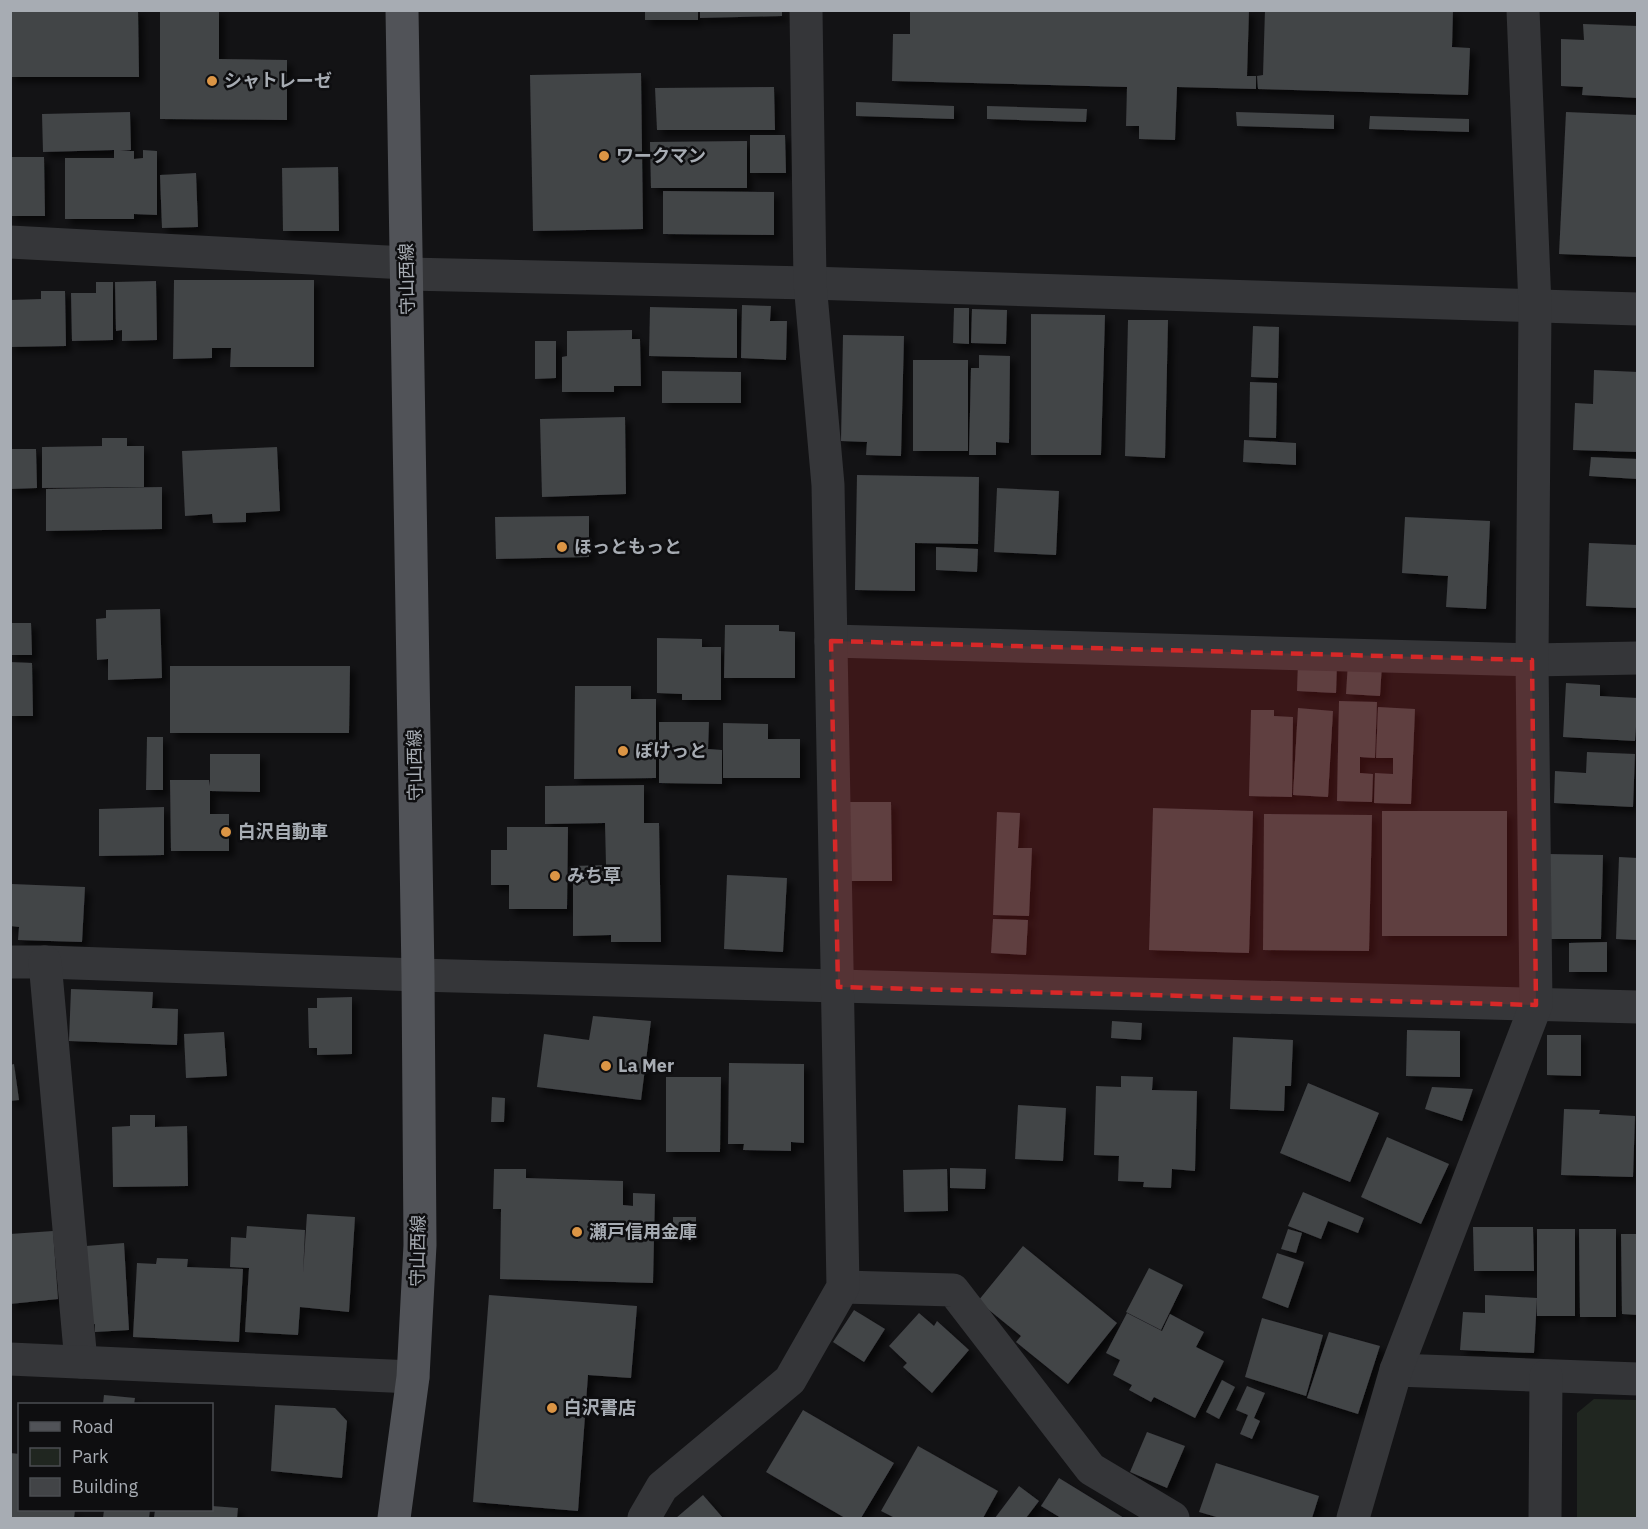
<svg xmlns="http://www.w3.org/2000/svg" width="1648" height="1529" viewBox="0 0 1648 1529" font-family="'IBM Plex Sans','Noto Sans JP',sans-serif">
  <style>
    .green { fill: #202620 }
    .building { fill: #424447; filter: url(#shadow) }
    .lines { fill: none; stroke-linecap: round; stroke-linejoin: round }
    .minor { stroke: #353639; stroke-width: 33 }
    .major { stroke: #515358; stroke-width: 33 }
    .marked { fill: #d62828; fill-opacity: 0.2; stroke: #d62828; stroke-width: 4.5; stroke-dasharray: 12 8; stroke-linejoin: round }
    .poi-dot { fill: #db9545; stroke: #0e0e10; stroke-width: 2 }
    .labels { text-anchor: middle; stroke-width: 5; stroke-linejoin: round; paint-order: stroke }
    .poi-label { font-size: 18px; font-weight: bold; fill: #a7acb3; stroke: #0e0e10; text-anchor: start }
    .street-label { font-size: 18px; fill: #a7acb3; stroke: #0e0e10 }
  </style>
  <defs>
    <filter id="shadow"><feDropShadow dx="5.5" dy="5.5" stdDeviation="3" flood-color="#0009"/></filter>
  </defs>
  <rect width="100%" height="100%" fill="#131315"/>
  <polygon class="green" points="1594,1399 1637,1400 1637,1518 1577,1518 1577,1413"/>
  <g class="building">
    <polygon points="10,10 138,10 139,77 10,77"/>
    <polygon points="160,10 219,10 219,59 287,60 287,120 160,119"/>
    <rect x="645" y="10" width="53" height="10"/>
    <polygon points="700,10 782,10 782,16 700,18"/>
    <polygon points="910,10 1249,10 1247,76 1256,76 1256,89 1177,87 1175,140 1139,139 1139,126 1126,126 1127,87 892,81 893,34 910,34"/>
    <polygon points="1265,10 1453,10 1452,47 1470,48 1468,95 1258,89 1257,76 1263,75"/>
    <polygon points="1583,24 1638,26 1638,98 1582,95 1583,87 1561,86 1561,39 1584,40"/>
    <polygon points="641,73 643,229 533,231 530,75"/>
    <polygon points="774,87 775,130 657,130 655,88"/>
    <polygon points="856,102 954,106 954,119 856,116"/>
    <polygon points="987,106 1087,109 1086,122 987,119"/>
    <polygon points="130,112 131,150 120,151 134,151 134,159 143,158 143,150 157,151 157,215 134,214 134,219 65,219 65,158 114,158 114,150 43,152 42,114"/>
    <polygon points="1236,112 1334,115 1334,129 1237,126"/>
    <polygon points="1566,112 1638,115 1638,257 1559,254"/>
    <polygon points="1370,116 1469,119 1469,132 1369,129"/>
    <polygon points="750,135 785,135 786,173 750,173"/>
    <polygon points="747,141 747,188 651,188 650,142"/>
    <polygon points="10,157 44,157 45,216 10,216"/>
    <polygon points="338,167 339,231 283,231 282,168"/>
    <polygon points="196,173 198,227 162,228 160,175"/>
    <polygon points="663,191 774,192 774,235 663,234"/>
    <polygon points="174,280 314,280 314,367 230,367 231,348 212,348 212,358 173,359"/>
    <polygon points="156,281 157,340 122,341 122,330 116,331 115,282"/>
    <polygon points="96,282 113,282 113,340 72,341 71,293 96,293"/>
    <polygon points="41,291 65,291 66,346 10,347 10,300 41,299"/>
    <polygon points="742,305 771,306 770,321 787,321 786,360 741,358"/>
    <polygon points="650,307 737,309 737,358 649,356"/>
    <polygon points="954,308 969,308 969,344 953,343"/>
    <polygon points="972,309 1007,310 1006,344 971,343"/>
    <polygon points="1031,314 1105,315 1101,455 1031,455"/>
    <polygon points="1128,320 1168,320 1165,458 1125,456"/>
    <polygon points="1253,326 1279,327 1278,378 1251,377"/>
    <polygon points="632,330 632,339 640,339 641,386 614,386 614,392 562,392 562,357 567,356 567,331"/>
    <polygon points="843,335 904,336 901,456 866,455 867,442 841,441"/>
    <polygon points="535,341 556,341 556,378 535,379"/>
    <polygon points="979,355 1010,356 1009,443 996,442 996,455 969,455 971,368 979,368"/>
    <rect x="913" y="360" width="55" height="91"/>
    <polygon points="1594,370 1638,372 1638,452 1573,450 1575,403 1593,404"/>
    <polygon points="662,371 741,372 741,403 662,403"/>
    <polygon points="1250,382 1277,383 1276,438 1249,437"/>
    <polygon points="625,417 626,494 542,497 540,419"/>
    <polygon points="102,438 127,438 127,446 144,446 144,487 42,488 42,447 102,446"/>
    <polygon points="1244,440 1296,443 1296,465 1243,462"/>
    <polygon points="277,447 280,511 246,513 246,522 213,523 212,514 185,516 182,451"/>
    <polygon points="10,449 36,449 37,488 10,489"/>
    <polygon points="1591,457 1638,459 1637,479 1589,476"/>
    <polygon points="857,475 979,477 978,544 915,543 915,591 855,590"/>
    <polygon points="162,487 162,529 46,531 46,489"/>
    <polygon points="997,488 1059,491 1056,555 994,552"/>
    <polygon points="589,516 589,557 496,559 495,517"/>
    <polygon points="1405,517 1490,521 1486,609 1446,607 1448,576 1402,573"/>
    <polygon points="1589,543 1638,545 1638,608 1586,606"/>
    <polygon points="936,547 978,549 977,572 936,570"/>
    <polygon points="160,609 162,678 108,680 108,659 97,660 96,619 106,618 106,610"/>
    <polygon points="10,623 31,623 32,655 10,655"/>
    <polygon points="725,625 779,625 779,631 795,632 795,678 724,678"/>
    <polygon points="657,638 702,639 702,647 721,647 721,700 682,700 682,694 657,693"/>
    <polygon points="1298,661 1337,662 1336,693 1297,691"/>
    <polygon points="10,662 32,663 33,716 10,716"/>
    <polygon points="1348,662 1382,664 1380,696 1346,694"/>
    <polygon points="170,666 350,666 349,733 170,733"/>
    <polygon points="1566,683 1600,685 1600,696 1638,698 1635,741 1563,737"/>
    <polygon points="575,686 631,686 631,699 656,699 656,778 574,779"/>
    <polygon points="1339,701 1377,702 1375,758 1360,757 1360,773 1373,774 1372,802 1337,801"/>
    <polygon points="1378,707 1415,709 1411,804 1374,803 1375,773 1393,774 1393,758 1376,758"/>
    <polygon points="1298,708 1333,711 1328,797 1293,795"/>
    <polygon points="1251,710 1274,710 1274,716 1293,717 1292,797 1249,796"/>
    <polygon points="659,722 709,722 708,749 722,750 722,784 659,783"/>
    <polygon points="723,723 768,724 768,739 800,739 800,778 723,778"/>
    <polygon points="147,737 163,737 163,790 146,790"/>
    <polygon points="1587,752 1635,754 1633,807 1554,803 1555,771 1586,773"/>
    <polygon points="210,754 260,754 260,792 210,791 210,814 229,814 229,851 171,851 170,780 209,780 210,786"/>
    <polygon points="644,785 644,823 659,823 661,942 611,942 611,935 573,936 573,866 606,865 605,823 545,824 545,786"/>
    <polygon points="847,802 891,802 892,881 847,881"/>
    <polygon points="164,807 164,855 99,856 99,809"/>
    <polygon points="1153,808 1253,811 1249,953 1149,950"/>
    <rect x="1382" y="811" width="125" height="125"/>
    <polygon points="997,812 1020,813 1018,848 1032,848 1029,916 993,915"/>
    <polygon points="1264,814 1372,815 1369,951 1263,950"/>
    <polygon points="507,827 568,827 567,909 509,909 509,885 491,885 491,850 507,850"/>
    <polygon points="1549,854 1603,855 1601,939 1549,939"/>
    <polygon points="1619,857 1638,858 1638,940 1616,939"/>
    <polygon points="727,875 787,878 783,952 724,949"/>
    <polygon points="12,884 85,887 82,942 18,940 19,927 10,926"/>
    <polygon points="993,919 1028,920 1026,955 991,953"/>
    <polygon points="1607,942 1607,972 1569,972 1569,943"/>
    <polygon points="71,989 153,992 152,1008 178,1009 177,1045 69,1041"/>
    <polygon points="352,997 352,1054 317,1055 317,1048 309,1048 308,1008 317,1008 317,998"/>
    <polygon points="593,1016 651,1021 641,1100 537,1087 544,1034 589,1040"/>
    <polygon points="1112,1021 1142,1023 1141,1040 1111,1038"/>
    <polygon points="1407,1030 1460,1031 1460,1077 1406,1076"/>
    <polygon points="224,1032 227,1076 186,1078 184,1034"/>
    <polygon points="1547,1035 1581,1035 1581,1076 1547,1075"/>
    <polygon points="1233,1037 1293,1040 1291,1086 1285,1086 1284,1111 1230,1109"/>
    <polygon points="729,1063 804,1064 804,1143 791,1142 791,1151 743,1150 744,1144 728,1144"/>
    <polygon points="14,1064 19,1100 10,1101 10,1065"/>
    <polygon points="1121,1076 1153,1077 1152,1090 1197,1091 1195,1171 1172,1169 1171,1188 1143,1187 1144,1182 1118,1181 1119,1156 1094,1155 1096,1086 1121,1087"/>
    <polygon points="666,1077 721,1077 720,1152 666,1152"/>
    <polygon points="1308,1083 1379,1113 1350,1182 1280,1153"/>
    <polygon points="1432,1087 1473,1089 1462,1121 1425,1109"/>
    <polygon points="492,1097 505,1098 504,1122 491,1122"/>
    <polygon points="1018,1105 1066,1108 1063,1161 1015,1159"/>
    <polygon points="1564,1109 1600,1110 1599,1114 1635,1116 1633,1177 1561,1175"/>
    <polygon points="130,1115 155,1115 155,1127 187,1126 188,1186 113,1187 112,1127 130,1126"/>
    <polygon points="1387,1137 1449,1164 1421,1224 1361,1197"/>
    <polygon points="950,1168 986,1169 985,1189 950,1188"/>
    <polygon points="494,1169 526,1169 526,1178 623,1181 623,1205 633,1206 633,1193 655,1194 653,1283 500,1279 501,1209 493,1209"/>
    <polygon points="947,1169 948,1211 904,1212 903,1170"/>
    <polygon points="1303,1192 1364,1218 1358,1233 1328,1221 1321,1239 1288,1226"/>
    <polygon points="307,1214 355,1217 349,1312 300,1307 298,1335 245,1332 249,1268 230,1267 231,1237 246,1238 247,1226 305,1230 303,1274"/>
    <rect x="673" y="1217" width="23" height="23"/>
    <polygon points="1473,1227 1533,1227 1534,1271 1474,1271"/>
    <polygon points="1288,1229 1302,1233 1296,1253 1281,1249"/>
    <rect x="1537" y="1229" width="38" height="87"/>
    <polygon points="1579,1229 1616,1229 1616,1317 1580,1317"/>
    <polygon points="53,1231 58,1299 10,1304 10,1234"/>
    <polygon points="1621,1234 1638,1234 1638,1315 1622,1314"/>
    <polygon points="124,1243 129,1330 95,1332 95,1324 90,1325 86,1246"/>
    <polygon points="1023,1246 1117,1323 1068,1384 1016,1342 1021,1336 978,1301"/>
    <polygon points="1277,1253 1304,1262 1288,1308 1262,1298"/>
    <polygon points="157,1258 188,1259 187,1267 243,1269 239,1342 133,1337 137,1263 156,1264"/>
    <polygon points="1149,1268 1183,1285 1161,1330 1126,1312"/>
    <polygon points="489,1295 637,1306 631,1378 588,1375 578,1511 473,1502"/>
    <polygon points="1485,1295 1537,1298 1534,1353 1460,1350 1463,1312 1485,1313"/>
    <polygon points="854,1310 885,1329 864,1362 833,1342"/>
    <polygon points="919,1313 934,1326 937,1321 969,1350 932,1393 903,1367 907,1363 889,1346"/>
    <polygon points="1127,1313 1162,1331 1170,1314 1204,1332 1196,1347 1224,1361 1195,1418 1154,1397 1151,1402 1129,1390 1132,1385 1113,1375 1120,1360 1106,1353"/>
    <polygon points="1262,1318 1323,1335 1306,1396 1245,1377"/>
    <polygon points="1329,1332 1380,1346 1358,1414 1307,1398"/>
    <polygon points="1222,1380 1235,1387 1219,1419 1206,1412"/>
    <polygon points="1247,1386 1265,1393 1254,1418 1260,1421 1252,1439 1240,1434 1248,1415 1236,1410"/>
    <polygon points="104,1395 135,1398 134,1404 103,1404"/>
    <polygon points="275,1405 335,1408 347,1421 342,1478 271,1471"/>
    <polygon points="803,1410 894,1463 861,1518 845,1518 766,1472"/>
    <polygon points="1147,1432 1185,1446 1167,1488 1130,1472"/>
    <polygon points="918,1446 998,1491 983,1518 895,1518 881,1511"/>
    <polygon points="10,1453 20,1454 20,1510 75,1510 74,1518 10,1518"/>
    <polygon points="1216,1463 1319,1496 1312,1518 1220,1518 1199,1512"/>
    <polygon points="1059,1478 1124,1518 1061,1518 1041,1506"/>
    <polygon points="1019,1486 1039,1501 1026,1518 995,1518"/>
    <polygon points="703,1495 723,1518 676,1518"/>
    <polygon points="212,1506 238,1508 237,1518 154,1518 155,1510 212,1510"/>
    <polygon points="104,1510 150,1510 149,1518 103,1518"/>
  </g>
  <g class="lines">
    <g class="minor">
      <polyline points="10,242 406,263"/>
      <polyline points="407,274 810,283 1638,309"/>
      <polyline points="831,641 1532,660 1638,658"/>
      <polyline points="10,962 45,962 418,975 1638,1007"/>
      <polyline points="45,962 81,1362"/>
      <polyline points="843,1287 953,1290 1091,1469 1173,1518"/>
      <polyline points="10,1359 413,1377"/>
      <polyline points="1396,1370 1638,1379"/>
      <polyline points="644,1518 662,1487 790,1380 843,1287 828,485 810,283 806,10"/>
      <polyline points="1353,1518 1396,1370 1536,1005 1532,660 1535,306 1523,10"/>
      <polyline points="1545,1518 1546,1376"/>
    </g>
    <polyline class="major" points="394,1518 413,1377 420,1245 418,975 402,10"/>
  </g>
  <path class="marked" d="M831,641L1532,660L1536,1005L838,987Z"/>
  <g class="poi-dot">
    <circle cx="212" cy="81" r="6"/>
    <circle cx="604" cy="156" r="6"/>
    <circle cx="562" cy="547" r="6"/>
    <circle cx="623" cy="751" r="6"/>
    <circle cx="226" cy="832" r="6"/>
    <circle cx="555" cy="876" r="6"/>
    <circle cx="606" cy="1066" r="6"/>
    <circle cx="577" cy="1232" r="6"/>
    <circle cx="552" cy="1408" r="6"/>
  </g>
  <g class="labels">
    <g class="poi-label">
      <text x="224" y="87">シャトレーゼ</text>
      <text x="616" y="162">ワークマン</text>
      <text x="574" y="553">ほっともっと</text>
      <text x="635" y="757">ぽけっと</text>
      <text x="238" y="838">白沢自動車</text>
      <text x="567" y="882">みち草</text>
      <text x="618" y="1072">La Mer</text>
      <text x="589" y="1238">瀬戸信用金庫</text>
      <text x="564" y="1414">白沢書店</text>
    </g>
    <g class="street-label">
      <text transform="translate(407 279) rotate(-91)" y="6">守山西線</text>
      <text transform="translate(415 765) rotate(-91)" y="6">守山西線</text>
      <text transform="translate(418 1251) rotate(-89)" y="6">守山西線</text>
    </g>
  </g>
  <rect width="1648" height="1529" fill="none" stroke="#a7acb3" stroke-width="24"/>
  <rect x="18" y="1403" width="195" height="108" fill="#0e0e10" stroke="#4b4d51" stroke-width="1.5"/>
  <rect x="30" y="1422" width="30" height="9" fill="#515358" stroke="#4b4d51" stroke-width="1.5"/>
  <text x="72" y="1433" font-size="18" fill="#a7acb3">Road</text>
  <rect x="30" y="1448" width="30" height="18" fill="#202620" stroke="#4b4d51" stroke-width="1.5"/>
  <text x="72" y="1463" font-size="18" fill="#a7acb3">Park</text>
  <rect x="30" y="1478" width="30" height="18" fill="#424447" stroke="#4b4d51" stroke-width="1.5"/>
  <text x="72" y="1493" font-size="18" fill="#a7acb3">Building</text>
</svg>
